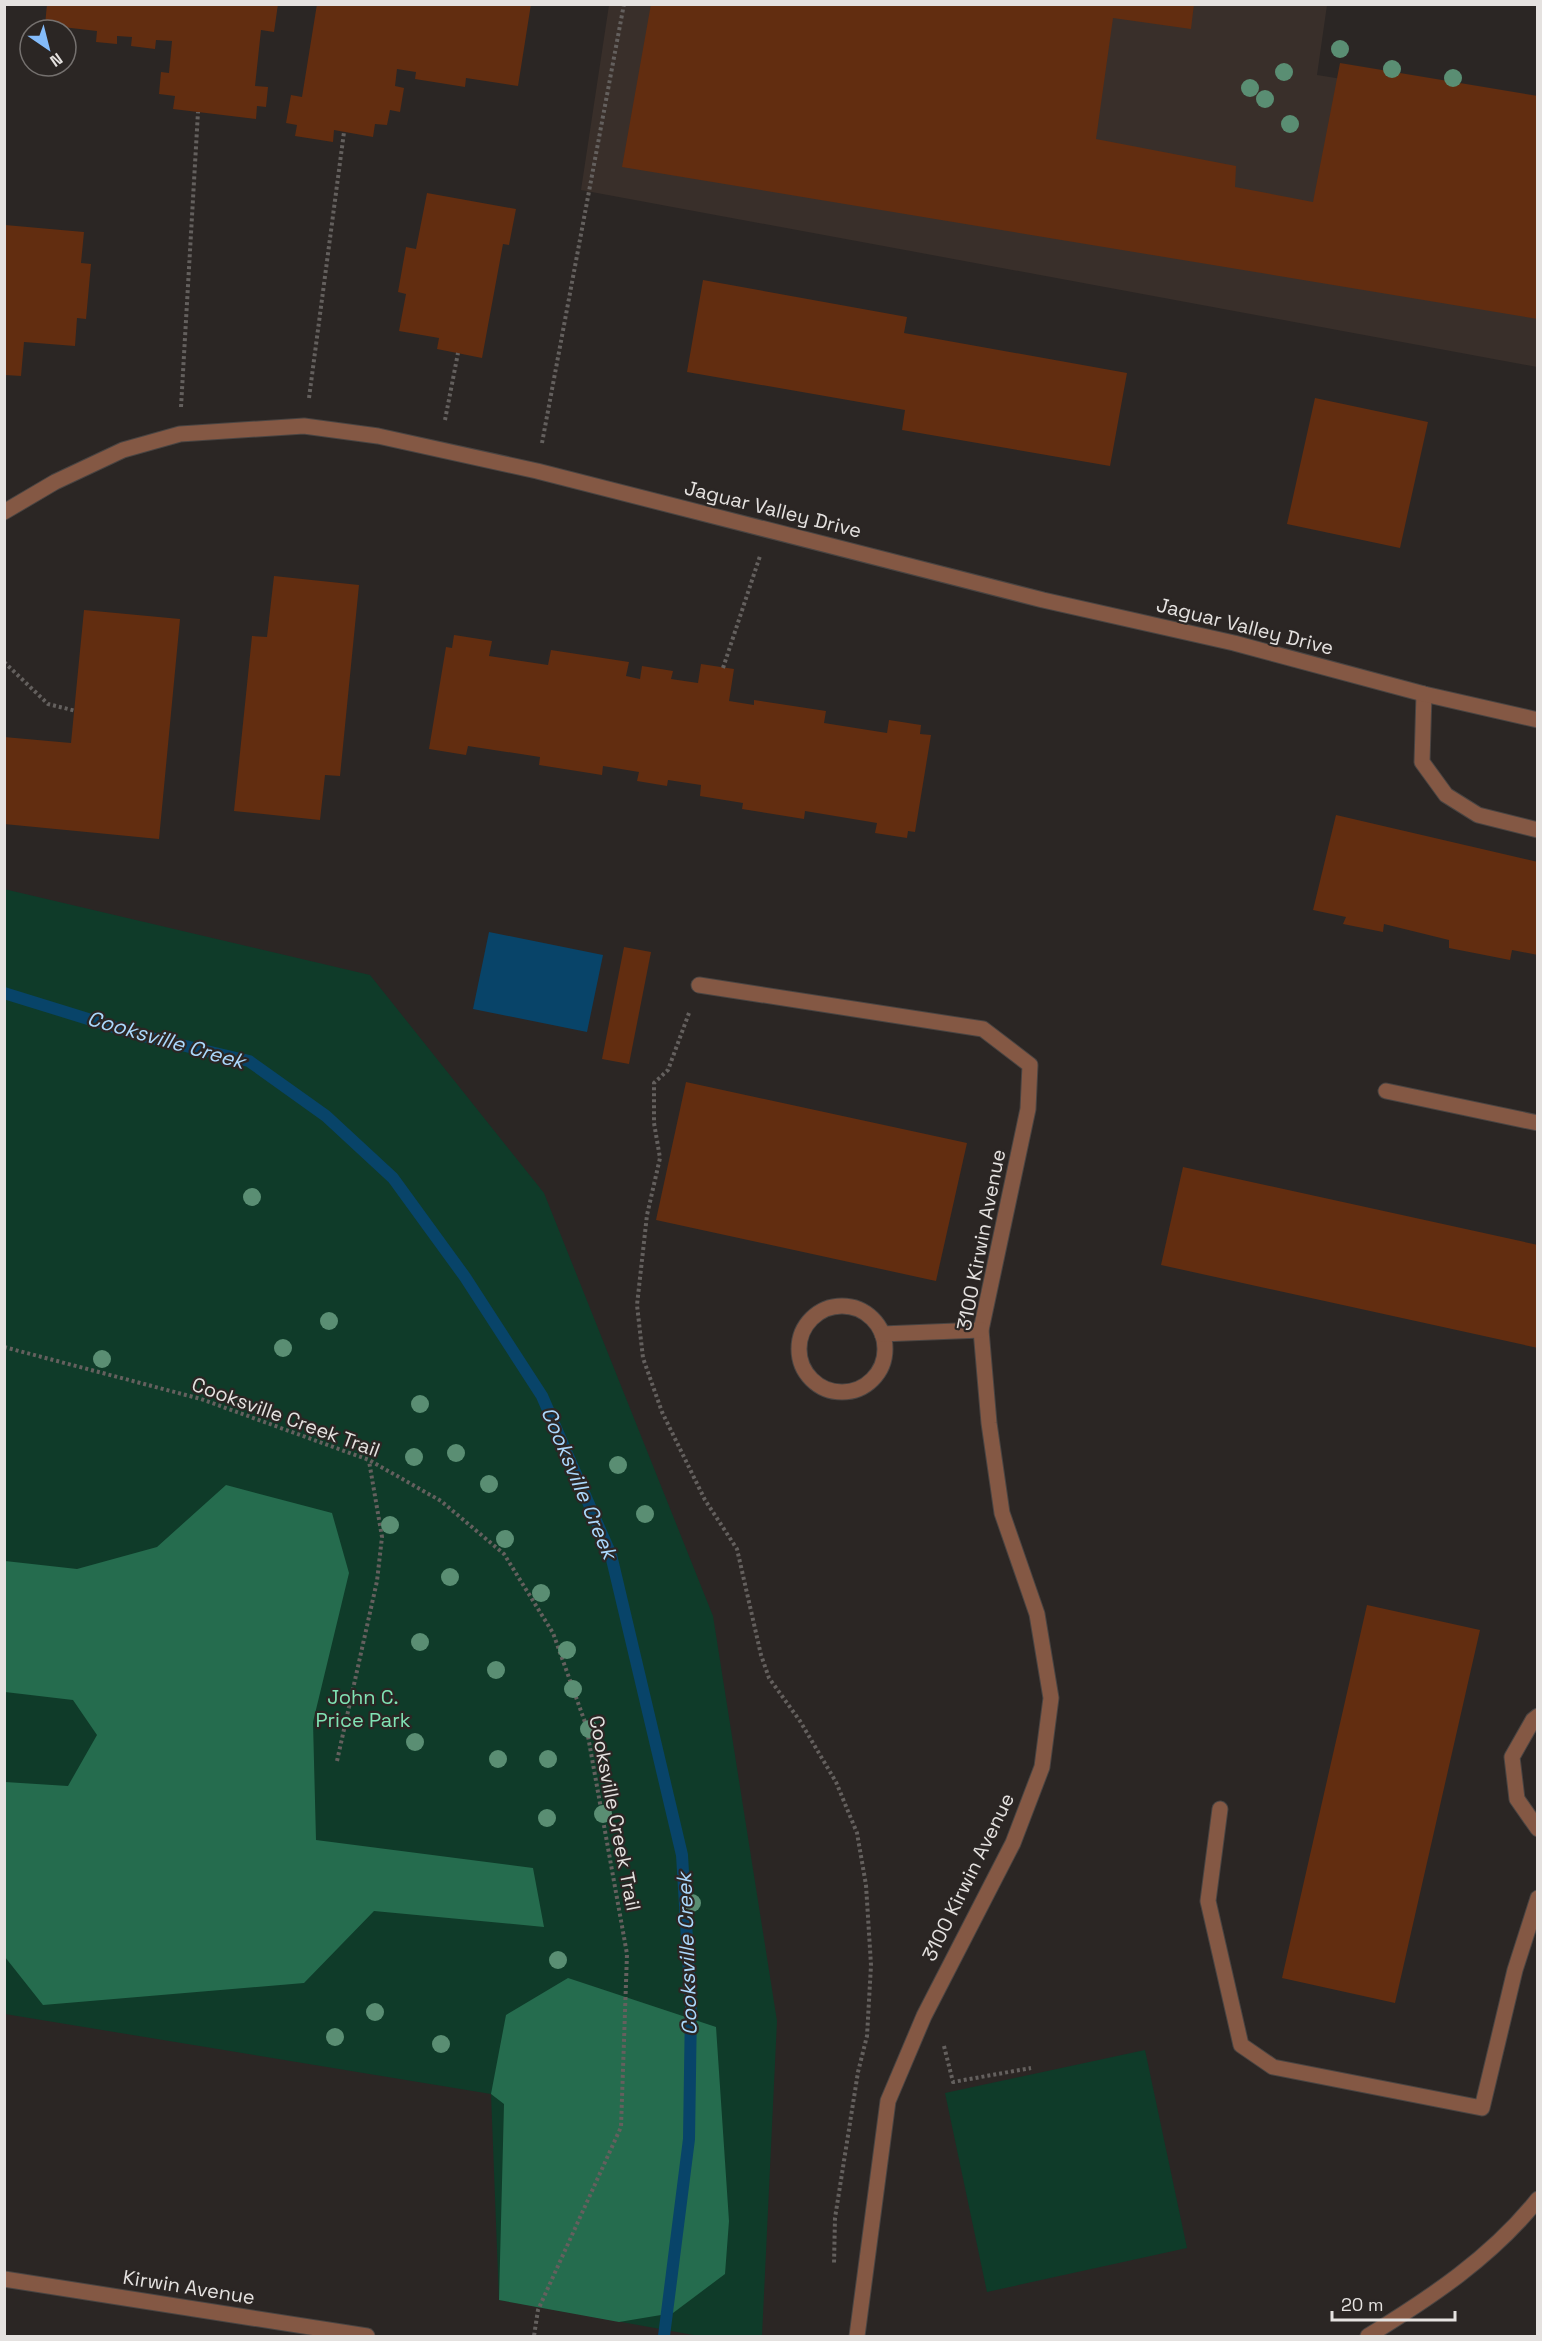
<svg xmlns="http://www.w3.org/2000/svg" width="1542" height="2341" viewBox="0 0 1542 2341" font-family="'Space Grotesk',sans-serif">
  <style>
    .built { fill: #392f2a }
    .green { fill: #0f3b29 }
    .forest { fill: #256c4e }
    .water { fill: #084469 }
    .lines { fill: none; stroke-linecap: round; stroke-linejoin: round }
    .stream { stroke: #084469; stroke-width: 12 }
    .building { fill: #622d10 }
    .service-casing { stroke: #494442; stroke-width: 17 }
    .minor-casing { stroke: #494442; stroke-width: 17 }
    .tertiary-casing { stroke: #494442; stroke-width: 17 }
    .path { stroke: #64605e; stroke-width: 4; stroke-dasharray: 3 3; stroke-linecap: butt }
    .service { stroke: #845844; stroke-width: 15 }
    .minor { stroke: #845844; stroke-width: 15 }
    .tertiary { stroke: #845844; stroke-width: 15 }
    .tree { fill: #5a8e73 }
    .labels { text-anchor: middle; stroke-width: 4.5; stroke-linejoin: round; paint-order: stroke }
    .street-label { font-size: 20px; fill: #e5e2e0; stroke: #2b2624 }
    .park-label { font-size: 20px; fill: #80e3b4; stroke: #2b2624 }
    .water-label { font-size: 21px; font-style: italic; fill: #abd8fc; stroke: #2b2624 }
  </style>
  <rect width="100%" height="100%" fill="#2b2624"/>
  <polygon class="built" points="609,5 1327,5 1317,75 1537,110 1537,367 581,190"/>
  <g class="green">
    <polygon points="4,889 370,975 544,1193 713,1616 777,2021 762,2336 699,2336 499,2300 491,2094 5,2014"/>
    <polygon points="1145,2050 1187,2248 987,2292 945,2093"/>
  </g>
  <g class="forest">
    <polygon points="226,1485 332,1513 349,1573 313,1722 316,1840 533,1868 544,1927 374,1911 304,1983 43,2005 5,1957 5,1782 68,1786 97,1735 73,1700 5,1692 5,1561 77,1569 157,1547"/>
    <polygon points="568,1978 716,2027 729,2221 725,2274 673,2313 619,2322 499,2300 504,2104 491,2094 506,2015"/>
  </g>
  <polygon class="water" points="489,932 603,955 587,1032 473,1009"/>
  <g class="lines">
    <polyline class="stream" points="4,993 143,1036 249,1061 326,1116 393,1178 465,1277 542,1396 611,1555 682,1855 691,2007 689,2139 664,2336"/>
  </g>
  <g class="building">
    <polygon points="47,4 278,4 274,32 261,30 255,86 268,87 266,107 257,106 256,119 173,109 175,96 159,94 161,72 169,73 172,41 156,40 155,49 131,46 132,37 117,36 117,44 96,42 97,31 45,25"/>
    <polygon points="317,4 531,4 518,86 466,78 465,87 415,79 416,72 397,69 395,86 404,88 400,112 390,110 387,125 375,124 373,137 334,130 333,142 295,136 297,125 286,123 291,95 302,97"/>
    <polygon points="651,4 1194,4 1191,29 1113,18 1096,139 1236,166 1235,187 1313,202 1340,63 1538,96 1538,319 622,167"/>
    <polygon points="427,193 516,209 509,245 503,244 482,358 437,349 439,338 399,331 406,294 398,292 406,247 416,249"/>
    <polygon points="5,225 84,232 81,263 91,264 86,319 77,318 75,346 24,342 21,376 5,375"/>
    <polygon points="703,280 907,317 904,333 1127,373 1110,466 902,430 905,410 687,372"/>
    <polygon points="1315,398 1428,422 1400,548 1287,524"/>
    <polygon points="274,576 359,585 340,776 325,775 320,820 234,811 252,636 267,637"/>
    <polygon points="84,610 180,619 159,839 4,824 4,737 71,743"/>
    <polygon points="454,635 492,641 489,656 548,665 551,650 629,662 626,676 640,679 642,666 673,671 671,679 698,683 701,664 734,669 729,701 754,705 754,700 826,711 824,723 887,733 889,720 921,725 920,734 931,735 915,832 908,831 907,838 875,833 877,823 805,811 804,819 742,809 743,803 700,796 701,785 668,780 667,786 637,781 639,772 603,766 602,775 539,765 540,757 468,746 466,755 429,749 446,647 452,648"/>
    <polygon points="1336,815 1538,862 1538,955 1512,950 1510,960 1449,948 1449,940 1384,924 1383,932 1343,924 1346,917 1313,910"/>
    <polygon points="624,947 651,952 629,1064 602,1059"/>
    <polygon points="686,1082 967,1143 936,1281 656,1220"/>
    <polygon points="1183,1167 1538,1245 1538,1348 1161,1265"/>
    <polygon points="1367,1605 1480,1630 1395,2003 1282,1978"/>
  </g>
  <g class="lines">
    <defs>
      <g id="service">
        <polyline points="1424,694 1422,762 1446,795 1478,815 1538,830"/>
        <polyline points="699,985 983,1029 1030,1065 1028,1109 981,1330 989,1423 1002,1513 1037,1614 1051,1698 1042,1767 1013,1843 924,2016 888,2101 857,2336"/>
        <polyline points="1386,1091 1538,1123"/>
        <circle cx="842" cy="1349" r="43"/>
        <polyline points="882,1334 981,1330"/>
        <polyline points="1538,1716 1533,1720 1512,1757 1517,1799 1538,1829"/>
        <polyline points="1220,1809 1208,1901 1241,2045 1273,2067 1482,2108 1515,1970 1538,1898"/>
      </g>
      <polyline id="minor" points="4,512 55,482 123,450 180,434 304,426 378,436 537,471 1043,600 1234,643 1424,694 1538,720"/>
      <g id="tertiary">
        <polyline points="4,2279 367,2336"/>
        <path d="M1368,2336C1430,2298 1492,2257 1538,2199"/>
      </g>
    </defs>
    <use href="#service" class="service-casing"/>
    <use href="#minor" class="minor-casing"/>
    <use href="#tertiary" class="tertiary-casing"/>
    <g class="path">
      <polyline points="309,398 344,132"/>
      <polyline points="181,407 198,112"/>
      <polyline points="445,420 458,353"/>
      <polyline points="542,443 624,4"/>
      <polyline points="4,662 48,704 76,711"/>
      <polyline points="723,668 760,556"/>
      <polyline points="689,1013 668,1070 654,1083 654,1123 660,1158 647,1215 637,1305 643,1358 662,1412 705,1500 737,1549 761,1655 769,1678 800,1721 836,1782 857,1833 866,1885 871,1965 867,2036 858,2072 835,2218 834,2264"/>
      <polyline points="4,1347 201,1399 369,1460 441,1501 504,1554 553,1633 586,1725 627,1954 621,2127 538,2310 534,2336"/>
      <polyline points="337,1761 377,1581 382,1537 369,1461"/>
      <polyline points="944,2046 953,2082 1031,2068"/>
    </g>
    <use href="#service" class="service"/>
    <use href="#minor" class="minor"/>
    <use href="#tertiary" class="tertiary"/>
  </g>
  <g class="tree">
    <circle cx="1340" cy="49" r="9"/>
    <circle cx="1392" cy="69" r="9"/>
    <circle cx="1284" cy="72" r="9"/>
    <circle cx="1453" cy="78" r="9"/>
    <circle cx="1250" cy="88" r="9"/>
    <circle cx="1265" cy="99" r="9"/>
    <circle cx="1290" cy="124" r="9"/>
    <circle cx="252" cy="1197" r="9"/>
    <circle cx="329" cy="1321" r="9"/>
    <circle cx="283" cy="1348" r="9"/>
    <circle cx="102" cy="1359" r="9"/>
    <circle cx="420" cy="1404" r="9"/>
    <circle cx="456" cy="1453" r="9"/>
    <circle cx="414" cy="1457" r="9"/>
    <circle cx="618" cy="1465" r="9"/>
    <circle cx="489" cy="1484" r="9"/>
    <circle cx="645" cy="1514" r="9"/>
    <circle cx="390" cy="1525" r="9"/>
    <circle cx="505" cy="1539" r="9"/>
    <circle cx="450" cy="1577" r="9"/>
    <circle cx="541" cy="1593" r="9"/>
    <circle cx="420" cy="1642" r="9"/>
    <circle cx="567" cy="1650" r="9"/>
    <circle cx="496" cy="1670" r="9"/>
    <circle cx="573" cy="1689" r="9"/>
    <circle cx="589" cy="1729" r="9"/>
    <circle cx="415" cy="1742" r="9"/>
    <circle cx="498" cy="1759" r="9"/>
    <circle cx="548" cy="1759" r="9"/>
    <circle cx="603" cy="1814" r="9"/>
    <circle cx="547" cy="1818" r="9"/>
    <circle cx="692" cy="1903" r="9"/>
    <circle cx="558" cy="1960" r="9"/>
    <circle cx="375" cy="2012" r="9"/>
    <circle cx="335" cy="2037" r="9"/>
    <circle cx="441" cy="2044" r="9"/>
  </g>
  <g class="labels">
    <g class="street-label">
      <text transform="translate(773 509) rotate(14)" y="7">Jaguar Valley Drive</text>
      <text transform="translate(1245 626) rotate(14)" y="7">Jaguar Valley Drive</text>
      <text transform="translate(981 1240) rotate(-79)" y="7">3100 Kirwin Avenue</text>
      <text transform="translate(286 1417) rotate(20)" y="7">Cooksville Creek Trail</text>
      <text transform="translate(615 1813) rotate(79)" y="7">Cooksville Creek Trail</text>
      <text transform="translate(968 1877) rotate(-64)" y="7">3100 Kirwin Avenue</text>
      <text transform="translate(189 2287) rotate(9)" y="7">Kirwin Avenue</text>
    </g>
    <g class="park-label">
      <text x="363" y="1704">John C.<tspan x="363" dy="23">Price Park</tspan></text>
    </g>
    <g class="water-label">
      <text transform="translate(166 1040) rotate(16)" y="7">Cooksville Creek</text>
      <text transform="translate(579 1483) rotate(67)" y="7">Cooksville Creek</text>
      <text transform="translate(687 1954) rotate(-92)" y="7">Cooksville Creek</text>
    </g>
  </g>
  <rect width="1542" height="2341" fill="none" stroke="#e5e2e0" stroke-width="12"/>
  <g transform="translate(48 48) rotate(145)"><circle r="28" fill="#2b2624" stroke="#75716f" stroke-width="1.5"/>
  <path d="M0-4.5L10 22L0 15L-10 22Z" fill="#84bcfb"/>
  <text y="-9" font-size="16" font-weight="bold" text-anchor="middle" fill="#e5e2e0">N</text>
  </g>
  <path d="M1332 2311v9h123v-9" fill="none" stroke="#e5e2e0" stroke-width="3"/>
  <text x="1341" y="2311" font-size="18" fill="#e5e2e0" stroke="#2b2624" stroke-width="4.5" paint-order="stroke">20 m</text>
</svg>
